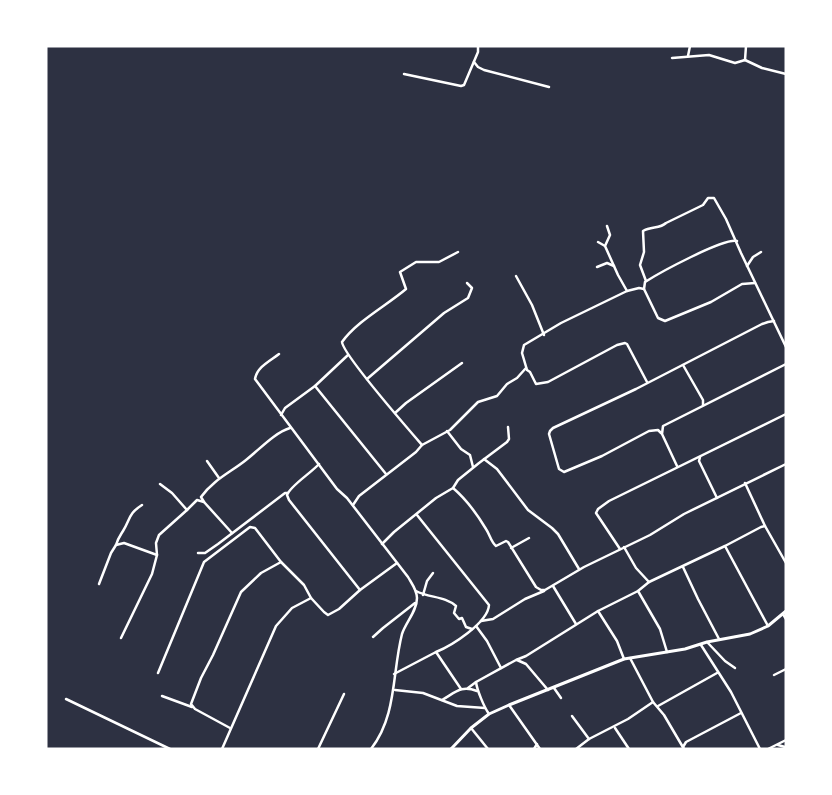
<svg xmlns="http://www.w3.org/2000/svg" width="832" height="795" viewBox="0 0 832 795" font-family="Lato,sans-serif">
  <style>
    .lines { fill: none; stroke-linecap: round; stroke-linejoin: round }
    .minor { stroke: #fff; stroke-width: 2.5 }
    .tertiary { stroke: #fff; stroke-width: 3 }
  </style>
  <rect width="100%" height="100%" fill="#2d3142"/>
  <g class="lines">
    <g class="minor">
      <polyline points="688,56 690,46"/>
      <polyline points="672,58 709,55 735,63 745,60"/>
      <polyline points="745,60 762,68 786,74"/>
      <polyline points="745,60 746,46"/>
      <polyline points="474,62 478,67 484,70 549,87"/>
      <polyline points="404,74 461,86 464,85 478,52 478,46"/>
      <polyline points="607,226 610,235 605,246 618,275 627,291"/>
      <path d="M737,241C723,238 659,273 645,282L644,289L658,318L665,321L711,302L742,284L755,283"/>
      <polyline points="598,242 605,246"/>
      <polyline points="747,266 753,257 761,252"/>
      <polyline points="597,267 607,263 614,266"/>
      <polyline points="516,276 532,305 544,335"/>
      <path d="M646,281L640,265L644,252L643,231C651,226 660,229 666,223L703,205L708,198H714L726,219L741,253L786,347"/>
      <polyline points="644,289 639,288 627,291 561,323 524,345 522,353 527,370 530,372 536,384 548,382 617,345 625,343 627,344 647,382"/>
      <path d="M279,354C270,361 257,367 255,379L337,489L347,498L408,577C412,584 417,590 417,598C417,611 406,622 402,634C392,673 397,716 371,749"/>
      <polyline points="683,365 703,400 703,405"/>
      <polyline points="367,379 444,313 468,298 472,288 467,283"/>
      <polyline points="315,386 386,474"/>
      <polyline points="395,413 406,403 462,363"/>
      <polyline points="281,415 285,408 315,386 348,355"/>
      <polyline points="447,431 461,449 470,455 473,467"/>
      <polyline points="661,433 658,430 649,431 602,456 564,472 559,469 549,434 550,431 553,428 636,389 762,324 768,322 774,321"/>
      <path d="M422,445C409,430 343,354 342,342C357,321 386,306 406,289L400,272L416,262H439L458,252"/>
      <polyline points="700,457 699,461 717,498"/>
      <polyline points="484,459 497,469 528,510 552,528 558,534 579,569"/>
      <polyline points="207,461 219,478"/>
      <path d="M319,464C311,473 290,486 287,495L289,500L360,590"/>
      <polyline points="677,466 662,434 663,426 786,364"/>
      <polyline points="745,483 765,526"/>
      <polyline points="160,484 172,493 187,510 197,500 204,502"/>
      <path d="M453,488C466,499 477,514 486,529C490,535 491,542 496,546L506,541L508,542L536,587L541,590H545L584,567L650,535L684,514L786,464"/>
      <polyline points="353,505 359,496 416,452 422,445 450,430 478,402 497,396 507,384 517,378 526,368"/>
      <path d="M417,515L489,605C488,623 451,646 436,652"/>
      <path d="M232,533L204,502L201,497C213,480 231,472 246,460C260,449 274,433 290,428"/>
      <polyline points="382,544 394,532 436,498 453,488 458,480 479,463 507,442 509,439 508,427"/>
      <path d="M116,545C118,538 120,536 123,531C131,518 128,514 142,505"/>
      <polyline points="725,546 768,626"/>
      <polyline points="624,547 636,568 649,582"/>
      <polyline points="511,548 529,538"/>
      <polyline points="620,549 596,513 598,509 609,501 786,414"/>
      <polyline points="198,553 205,553 218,544 285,493 288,493"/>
      <polyline points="683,567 698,599 719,639"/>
      <polyline points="99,584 111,553 116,545 124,543 157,555"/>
      <polyline points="553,586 576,624"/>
      <path d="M416,591C429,598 445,596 456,606L454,613L459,619L462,618L466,627L472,629"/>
      <polyline points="638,591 660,629 667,652"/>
      <polyline points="423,595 427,581 433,573"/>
      <polyline points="598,611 617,641 624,659"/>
      <polyline points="783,614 786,619"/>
      <polyline points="481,621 493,619 525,599 544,591"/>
      <polyline points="476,626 487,641 501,668"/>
      <polyline points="373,637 383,628 415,603"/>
      <polyline points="121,638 152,574 157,555 156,543 159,535 187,510"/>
      <polyline points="707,642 725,661 735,668"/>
      <polyline points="701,645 731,692 760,749"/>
      <polyline points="630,658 653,702 664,715 684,749"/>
      <polyline points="517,660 526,664 548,690"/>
      <polyline points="158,673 204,562 250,527 255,528 281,562 304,585 311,598 324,612 328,615 339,609 360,590 397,563"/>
      <polyline points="394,674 436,652 461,689"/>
      <polyline points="774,675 786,669"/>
      <path d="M476,682C477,690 484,707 489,714"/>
      <polyline points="468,688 476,682 516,660 526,656 598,611 638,591 649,582 725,546 761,527 765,526 786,563"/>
      <polyline points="554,688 561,698"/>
      <polyline points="395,690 423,693 457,706 485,708"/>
      <polyline points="162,696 192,707"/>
      <polyline points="66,699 170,749"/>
      <path d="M442,700C456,692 461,685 477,691"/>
      <polyline points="509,705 540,749"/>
      <polyline points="658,706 717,673"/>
      <polyline points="572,716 589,739"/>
      <polyline points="230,728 195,709 191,704 201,678 213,655 241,592 261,573 281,562"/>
      <polyline points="471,728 488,749"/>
      <polyline points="615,728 629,749"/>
      <polyline points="778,745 785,747"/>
      <polyline points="683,747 686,742 741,713"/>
      <polyline points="222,749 276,626 292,608 311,598"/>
      <polyline points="318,749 344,694"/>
      <polyline points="534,749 537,744"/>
      <polyline points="576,749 589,739 628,719 653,702"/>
      <polyline points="768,749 786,740"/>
    </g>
    <polyline class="tertiary" points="451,749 471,728 489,714 509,705 624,659 685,649 707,642 750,634 768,626 786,611"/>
  </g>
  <rect width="832" height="795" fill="none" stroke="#ffffff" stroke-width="95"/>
</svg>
